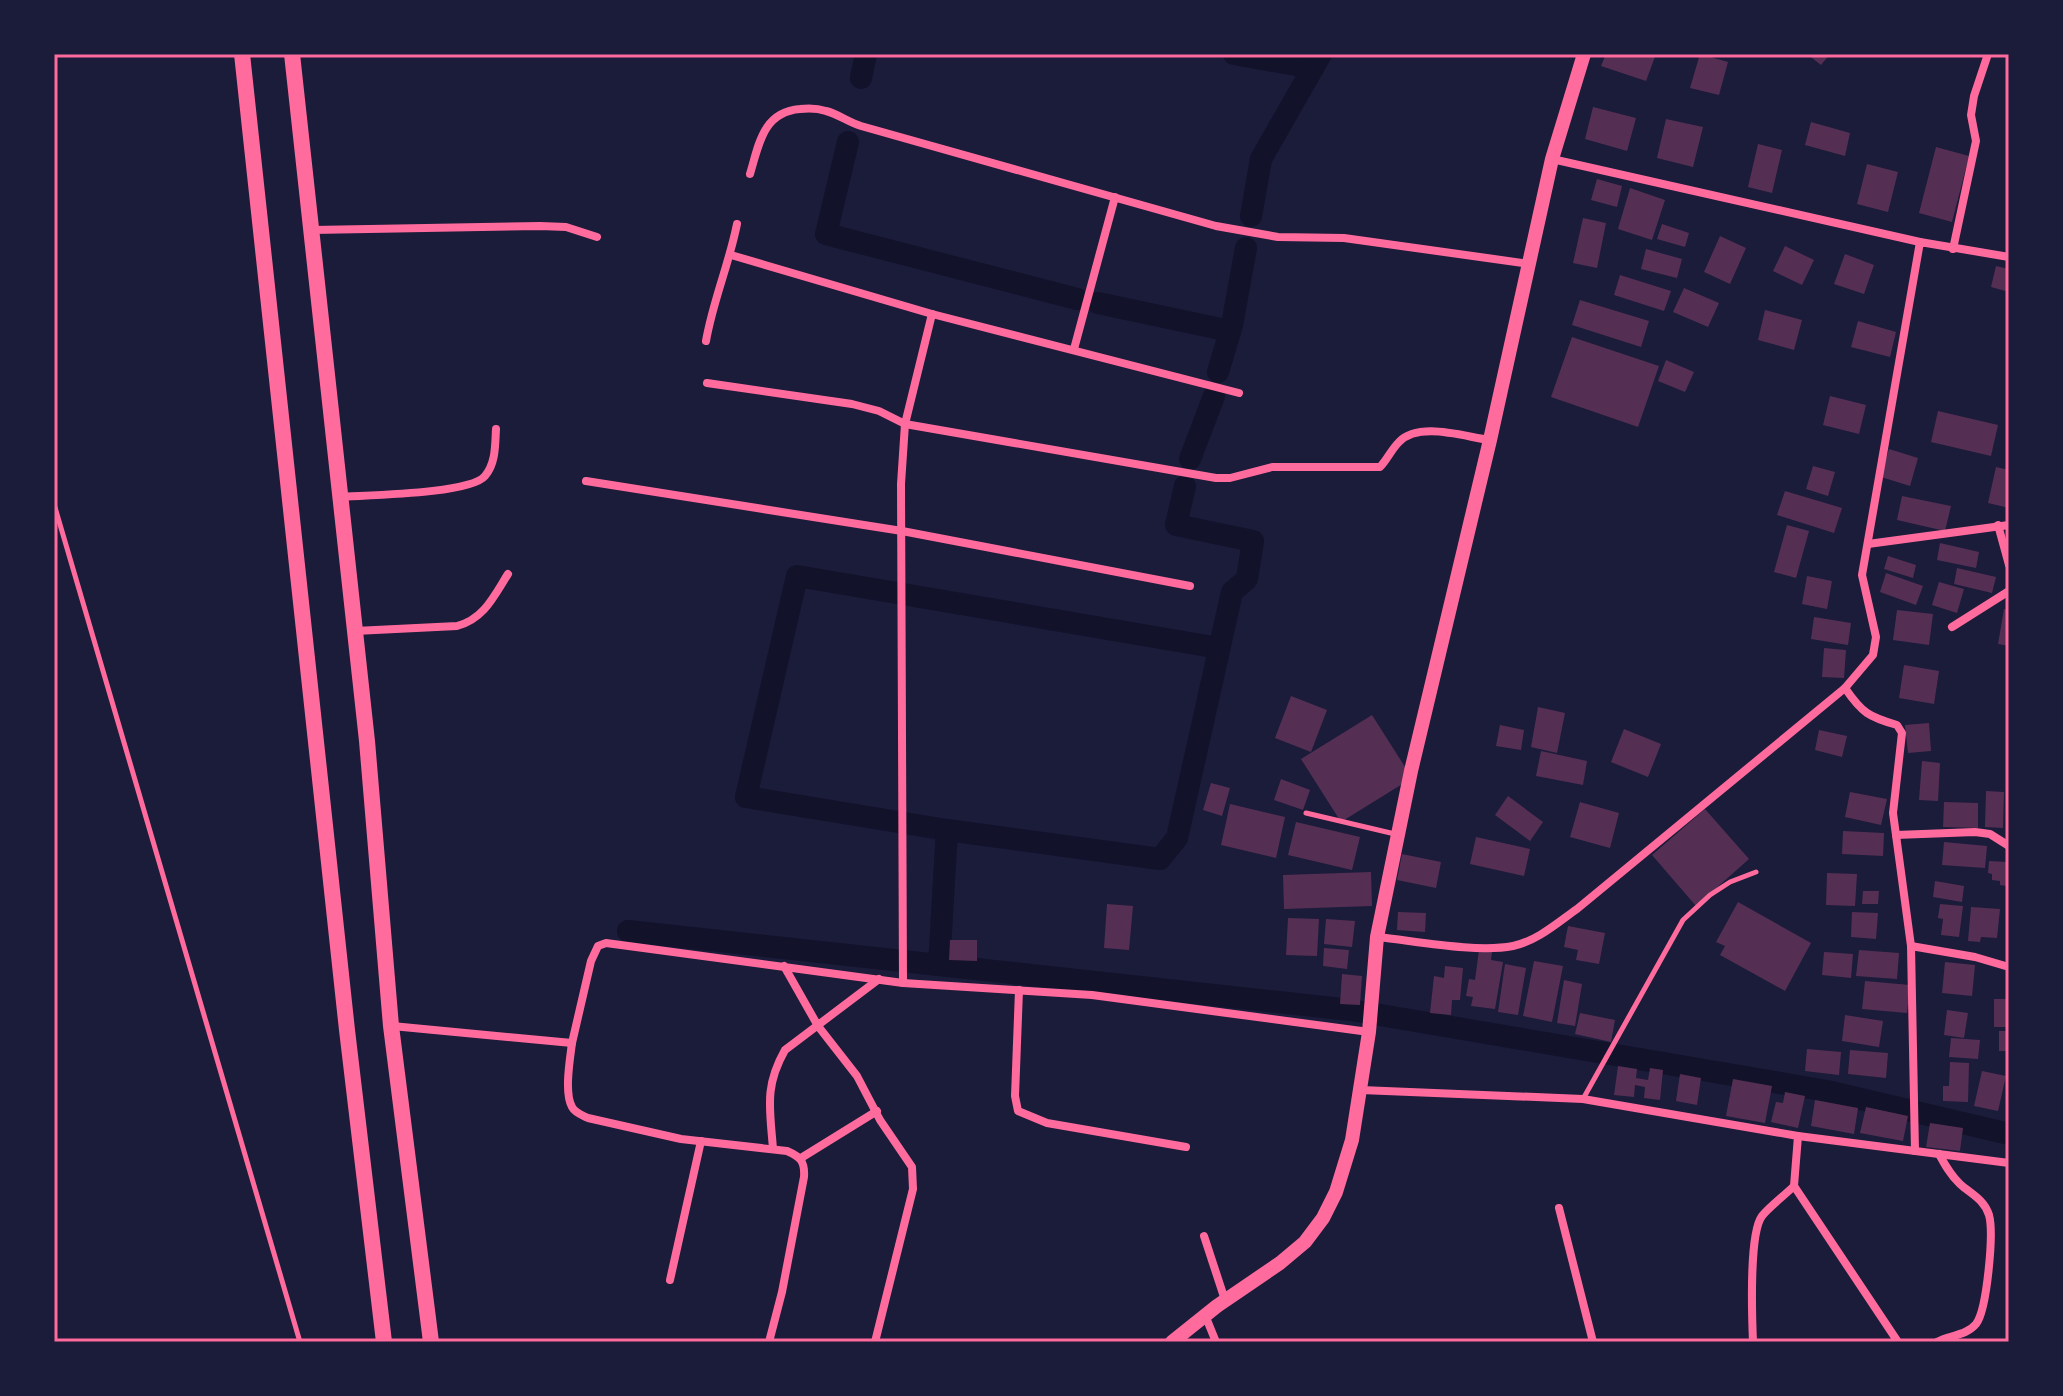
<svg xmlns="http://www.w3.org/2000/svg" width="2063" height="1396" viewBox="0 0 2063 1396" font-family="Raleway,sans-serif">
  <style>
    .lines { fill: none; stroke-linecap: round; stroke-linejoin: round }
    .canal { stroke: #12122b; stroke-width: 22 }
    .building { fill: #542f53 }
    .service { stroke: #ff6b9d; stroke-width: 5 }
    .minor { stroke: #ff6b9d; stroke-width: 8 }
    .tertiary { stroke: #ff6b9d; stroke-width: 14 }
    .secondary { stroke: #ff6b9d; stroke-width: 16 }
    .neatline { fill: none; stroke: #ff6b9d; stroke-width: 3 }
  </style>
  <rect width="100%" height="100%" fill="#1b1b3a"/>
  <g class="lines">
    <g class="canal">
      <polyline points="1234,54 1313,68"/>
      <polyline points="861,78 866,54"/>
      <polyline points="848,142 826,234 1077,299"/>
      <polyline points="1251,216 1261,159 1321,54"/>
      <polyline points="1098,303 1230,331"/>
      <polyline points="1218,372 1232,325 1246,248"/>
      <polyline points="1190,459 1214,396"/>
      <polyline points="947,830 746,797 797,576 1219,648"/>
      <polyline points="628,931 1351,1010 1827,1091 2009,1134"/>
      <polyline points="939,965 947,830 1160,859 1177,838 1232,592 1247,579 1253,541 1176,525 1185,486"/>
    </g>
  </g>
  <g class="building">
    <polygon points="1606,54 1656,54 1646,81 1601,66"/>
    <polygon points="1700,54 1728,62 1719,95 1690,88"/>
    <polygon points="1807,54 1830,54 1821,65"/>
    <polygon points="1593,107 1636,118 1627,151 1585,139"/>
    <polygon points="1666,119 1703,127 1693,167 1657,158"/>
    <polygon points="1811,122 1850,133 1845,156 1805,145"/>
    <polygon points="1758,144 1782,150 1772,193 1748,187"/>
    <polygon points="1936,147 1969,156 1952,222 1919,213"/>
    <polygon points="1867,164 1898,172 1888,212 1857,204"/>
    <polygon points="1597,179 1622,186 1617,207 1591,200"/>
    <polygon points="1630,188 1665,200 1652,240 1618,229"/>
    <polygon points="1583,218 1606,223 1597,268 1573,263"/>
    <polygon points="1662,224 1689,233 1685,247 1657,239"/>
    <polygon points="1720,236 1746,248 1730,284 1704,272"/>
    <polygon points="1785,246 1814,260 1802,285 1773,271"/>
    <polygon points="1646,249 1682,259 1677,278 1641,269"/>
    <polygon points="1845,254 1874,265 1864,294 1834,284"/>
    <polygon points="1996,266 2009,269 2009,292 1991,287"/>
    <polygon points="1620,275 1671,291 1664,311 1614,295"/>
    <polygon points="1684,288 1719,303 1708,327 1673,312"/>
    <polygon points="1580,300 1649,321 1641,347 1572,325"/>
    <polygon points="1765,310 1802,320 1794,350 1758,340"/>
    <polygon points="1858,321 1896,332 1890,357 1851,347"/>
    <polygon points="1572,337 1659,366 1638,427 1551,397"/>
    <polygon points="1666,360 1694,372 1685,392 1658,381"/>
    <polygon points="1830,396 1866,405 1859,434 1823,425"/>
    <polygon points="1938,411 1998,425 1991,456 1931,442"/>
    <polygon points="1889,449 1918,458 1910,486 1881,477"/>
    <polygon points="1813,466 1835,472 1828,496 1806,489"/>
    <polygon points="1996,467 2009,470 2009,508 1988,503"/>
    <polygon points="1785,491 1842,508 1834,533 1777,515"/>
    <polygon points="1902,496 1951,506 1945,531 1897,520"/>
    <polygon points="1787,525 1809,531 1796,578 1774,572"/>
    <polygon points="1940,543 1979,552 1976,568 1937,560"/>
    <polygon points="1888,556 1916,565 1913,578 1884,569"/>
    <polygon points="1957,568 1996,577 1992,593 1954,584"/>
    <polygon points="1886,573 1923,586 1916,605 1880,592"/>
    <polygon points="1807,576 1832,581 1827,609 1802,604"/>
    <polygon points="1939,582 1964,589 1957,613 1932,605"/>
    <polygon points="2004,609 2009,610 2009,646 1998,644"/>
    <polygon points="1897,610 1933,614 1929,645 1893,640"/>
    <polygon points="1814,617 1851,623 1848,645 1811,639"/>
    <polygon points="1824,648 1846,650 1844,678 1822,677"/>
    <polygon points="1904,665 1939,671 1934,704 1899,698"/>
    <polygon points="1291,696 1327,710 1311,752 1275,738"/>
    <polygon points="1538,707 1565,713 1557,753 1531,747"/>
    <polygon points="1372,715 1412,778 1341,822 1301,759"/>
    <polygon points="1929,723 1931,751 1908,753 1905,725"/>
    <polygon points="1500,725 1524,730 1521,750 1496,746"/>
    <polygon points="1624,729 1661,744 1648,777 1611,762"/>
    <polygon points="1819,730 1847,736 1842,757 1815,750"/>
    <polygon points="1541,751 1587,761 1583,785 1536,776"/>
    <polygon points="1922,761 1940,763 1938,801 1919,800"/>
    <polygon points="1281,779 1310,790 1303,810 1274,800"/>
    <polygon points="1211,783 1230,788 1222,816 1203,810"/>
    <polygon points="1986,791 2004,792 2003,828 1985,827"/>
    <polygon points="1850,792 1887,799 1881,825 1845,817"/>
    <polygon points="1508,796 1543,822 1530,841 1495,815"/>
    <polygon points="1580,802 1619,813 1610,848 1570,837"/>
    <polygon points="1944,802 1978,803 1978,828 1943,827"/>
    <polygon points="1230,804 1285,817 1276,858 1221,845"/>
    <polygon points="1705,809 1749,859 1696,906 1652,855"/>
    <polygon points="1296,822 1360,837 1352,870 1288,855"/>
    <polygon points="1843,831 1884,833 1883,856 1842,854"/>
    <polygon points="1476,837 1530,849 1524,876 1470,864"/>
    <polygon points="1944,842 1987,846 1985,868 1942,865"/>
    <polygon points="1402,854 1441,862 1436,888 1397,880"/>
    <polygon points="1989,861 2008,862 2006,886 2000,885 2000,881 1992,880 1992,874 1988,873"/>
    <polygon points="1371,872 1372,906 1284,909 1283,875"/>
    <polygon points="1827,873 1857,874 1855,906 1826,905"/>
    <polygon points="1935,881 1964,886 1962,902 1933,897"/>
    <polygon points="1863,891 1879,891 1878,904 1862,904"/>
    <polygon points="1738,902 1811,943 1785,991 1720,955 1725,946 1716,942"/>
    <polygon points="1107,904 1133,906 1129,950 1104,948"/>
    <polygon points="1940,904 1963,906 1959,937 1941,935 1943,919 1938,918"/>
    <polygon points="1971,907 2000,909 1997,938 1981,937 1980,942 1968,941"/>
    <polygon points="1398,912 1426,913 1425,932 1397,930"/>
    <polygon points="1852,912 1878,913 1876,939 1851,937"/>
    <polygon points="1288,918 1319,919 1317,956 1286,955"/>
    <polygon points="1326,919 1355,921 1352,947 1324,944"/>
    <polygon points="1568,926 1605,933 1599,964 1576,960 1578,950 1564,947"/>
    <polygon points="950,940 977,940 977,961 949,960"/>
    <polygon points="1324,948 1349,950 1347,969 1323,966"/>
    <polygon points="1479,950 1492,952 1491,960 1503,962 1495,1009 1471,1006 1473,997 1466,996 1469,979 1475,980"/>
    <polygon points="1859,950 1899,953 1897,979 1856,976"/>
    <polygon points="1824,952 1853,954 1851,978 1822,975"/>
    <polygon points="1534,961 1563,966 1552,1022 1523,1016"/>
    <polygon points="1945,962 1975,965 1972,996 1942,993"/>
    <polygon points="1505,964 1526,968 1518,1015 1498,1012"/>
    <polygon points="1445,966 1463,968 1460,1000 1452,1000 1451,1015 1430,1013 1434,976 1444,978"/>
    <polygon points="1342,974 1362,976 1360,1005 1340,1004"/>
    <polygon points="1564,980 1582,984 1575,1026 1557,1023"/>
    <polygon points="1865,981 1910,985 1907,1013 1862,1009"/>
    <rect x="1994" y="999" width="15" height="28"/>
    <polygon points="1947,1010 1968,1013 1964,1038 1944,1035"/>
    <polygon points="1580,1013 1615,1020 1611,1042 1575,1034"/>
    <polygon points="1845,1015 1883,1021 1879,1047 1842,1041"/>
    <rect x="1999" y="1031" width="10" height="20"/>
    <polygon points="1951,1038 1980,1040 1978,1059 1949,1057"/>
    <polygon points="1807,1049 1841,1052 1839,1075 1805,1071"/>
    <polygon points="1850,1050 1888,1053 1886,1078 1848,1074"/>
    <polygon points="1950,1062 1969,1063 1968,1102 1943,1101 1943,1086 1949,1086"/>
    <polygon points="1618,1066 1637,1069 1636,1078 1648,1080 1650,1068 1663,1070 1660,1100 1644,1098 1645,1087 1635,1085 1634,1097 1614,1095"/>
    <polygon points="1982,1071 2006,1076 1998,1111 1974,1106"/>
    <polygon points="1680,1074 1701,1078 1697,1105 1676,1101"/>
    <polygon points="1733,1079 1772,1086 1765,1123 1726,1116"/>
    <polygon points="1785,1092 1805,1096 1798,1128 1771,1122 1776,1102 1783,1103"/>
    <polygon points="1815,1100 1858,1108 1854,1134 1811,1126"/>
    <polygon points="1866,1107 1908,1116 1903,1141 1860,1133"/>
    <polygon points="1930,1123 1963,1128 1960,1151 1926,1147"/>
  </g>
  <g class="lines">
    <g class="service">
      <polyline points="54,504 300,1342"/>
      <polyline points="1306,813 1395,834"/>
      <polyline points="1583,1099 1683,920 1710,895 1730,882 1756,872"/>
    </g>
    <g class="minor">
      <polyline points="1552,159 1920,242"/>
      <path d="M750,174C759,144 763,112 800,109C808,108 817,108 826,111C838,114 848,122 861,126L1216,226L1278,237L1344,238L1530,264"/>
      <polyline points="312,230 540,226 566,227 597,237"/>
      <polyline points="1953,249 1976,141 1971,115 1974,96 1988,54"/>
      <polyline points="731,255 932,314 1239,393"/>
      <path d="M706,341C713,301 729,264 737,224"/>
      <polyline points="1074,349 1115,197"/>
      <path d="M707,383L852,404L879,411L905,424L1216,478H1230L1272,467H1380C1387,460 1391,450 1399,442C1419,421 1465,437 1490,440"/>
      <polyline points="586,481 902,531 1190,586"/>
      <path d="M339,497C367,495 470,494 485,476C496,463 495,445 496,429"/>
      <polyline points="1998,525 2009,565"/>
      <polyline points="1868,544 2009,525"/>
      <polyline points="1952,627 2009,591"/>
      <path d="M355,631L457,626C484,619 494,596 508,574"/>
      <path d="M1845,688C1862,713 1869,717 1897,725L1902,733L1893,813L1911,946"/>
      <polyline points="1896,835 1975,832 1990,834 2009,846"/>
      <path d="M1377,937C1416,941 1476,953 1513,946C1537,941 1557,923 1577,909L1845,688L1873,655L1876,637L1862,575L1920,242L2009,257"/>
      <polyline points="784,966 818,1026 857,1076 880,1120 912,1167 913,1189 875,1342"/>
      <polyline points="903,983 901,484 905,424 932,314"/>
      <polyline points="1019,990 1015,1096 1018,1111 1047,1123 1186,1147"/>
      <polyline points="392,1026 572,1043 591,961 598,946 606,943 903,983 1092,995 1369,1032"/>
      <path d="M572,1043C570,1059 564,1093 572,1107C575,1113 582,1115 588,1118L681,1139L787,1151C801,1157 805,1162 804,1177L782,1292L769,1342"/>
      <polyline points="1361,1090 1583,1099 1798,1136 2009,1163"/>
      <path d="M773,1149C770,1109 764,1087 785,1050L879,979"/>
      <polyline points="1915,1151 1911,946 1975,957 2009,967"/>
      <polyline points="801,1158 877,1111"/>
      <polyline points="1794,1186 1898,1342"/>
      <polyline points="1559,1208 1593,1342"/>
      <polyline points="1204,1236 1225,1300"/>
      <polyline points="670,1280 701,1141"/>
      <polyline points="1205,1315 1216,1342"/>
      <path d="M1753,1342C1752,1318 1749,1233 1762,1216C1769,1207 1785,1195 1794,1186L1798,1136"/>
      <path d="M1937,1342C1949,1335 1966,1336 1976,1324C1987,1310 1994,1233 1989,1215C1984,1199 1971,1194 1960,1184C1951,1176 1945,1165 1939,1154"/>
    </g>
    <polyline class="tertiary" points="1172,1342 1217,1306 1280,1263 1305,1242 1323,1218 1336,1192 1352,1140 1369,1032 1377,937 1411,771 1490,440 1552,159 1584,54"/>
    <g class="secondary">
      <polyline points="242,54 347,1030 384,1342"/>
      <polyline points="292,54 367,741 391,1026 431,1342"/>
    </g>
  </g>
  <rect width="2063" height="1396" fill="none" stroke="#1b1b3a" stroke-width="112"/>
  <rect x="56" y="56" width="1951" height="1284" class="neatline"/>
</svg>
